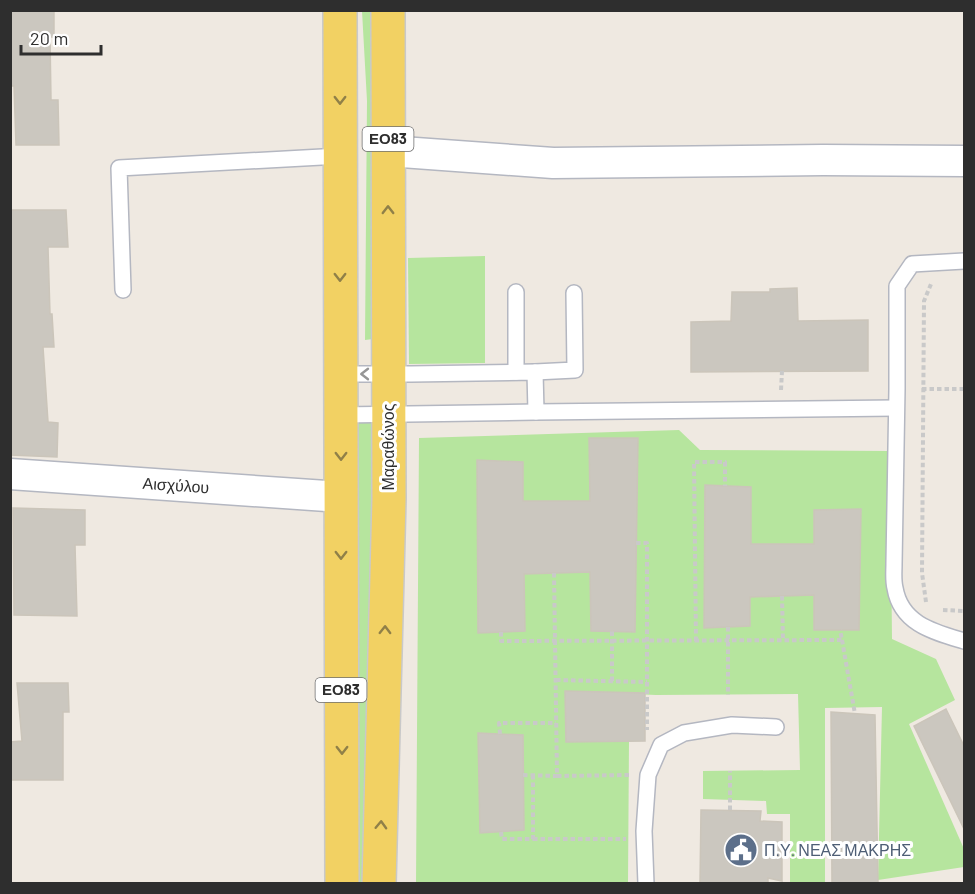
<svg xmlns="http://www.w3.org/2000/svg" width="975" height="894" viewBox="0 0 975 894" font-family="Barlow,sans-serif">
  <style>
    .green { fill: #b6e59e }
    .building { fill: #cbc7bf; stroke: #cbc5ba; stroke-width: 1.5 }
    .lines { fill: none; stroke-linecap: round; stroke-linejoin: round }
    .lane-casing { stroke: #b4b7c1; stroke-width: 18 }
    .street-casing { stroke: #b4b7c1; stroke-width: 33 }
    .primary-casing { stroke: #c9c9c9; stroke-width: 36 }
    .path { stroke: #c9c9c9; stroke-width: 4; stroke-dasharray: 4.5 3; stroke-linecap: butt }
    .lane { stroke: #fff; stroke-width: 15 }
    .street { stroke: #fff; stroke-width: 30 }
    .primary { stroke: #f2d163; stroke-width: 33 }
    .oneway { stroke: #908048 }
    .oneway2 { stroke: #969696 }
    .labels { text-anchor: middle; stroke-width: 6; stroke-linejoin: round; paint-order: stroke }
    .shield { fill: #fff; stroke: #6d6d6d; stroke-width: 1.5 }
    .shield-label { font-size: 15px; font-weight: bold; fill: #2e2e2e }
    .street-label { font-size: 16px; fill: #2e2e2e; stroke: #fff }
    .service-label { font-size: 16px; fill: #4e5e75; stroke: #fff; text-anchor: start }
  </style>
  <rect width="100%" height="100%" fill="#efe9e1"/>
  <g class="green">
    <polygon points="362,11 373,11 373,339 365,340 367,101"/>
    <polygon points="485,256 485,363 409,364 408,258"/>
    <path d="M360,420H374C374,574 364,729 364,883L353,884L357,427Z"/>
    <polygon points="679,430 700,450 890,451 892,639 936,659 955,700 909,724 964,849 964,867 878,880 882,707 825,708 825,883 790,883 790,814 767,814 766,801 703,799 703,771 800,770 798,694 656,695 566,691 566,742 629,741 628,883 416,884 419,438"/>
  </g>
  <g class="building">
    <polygon points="10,10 54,10 54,37 50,37 51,100 58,100 59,145 16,145 14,86 10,86"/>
    <polygon points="10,210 66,210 68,247 48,247 50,314 52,314 54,347 43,347 48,422 58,423 57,457 10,455"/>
    <polygon points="797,288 798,321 868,320 868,371 691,372 691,322 731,321 732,292 770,292 770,289"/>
    <polygon points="589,438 638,438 635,632 591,631 590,572 524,574 525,631 478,633 477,460 523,462 523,501 590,501"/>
    <polygon points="705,485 751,487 751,544 814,544 814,510 861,509 859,630 814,630 814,595 750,597 750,626 704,628"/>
    <polygon points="13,508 85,510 85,545 75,545 77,616 14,615"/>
    <polygon points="17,683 68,683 69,712 63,712 63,780 10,780 10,742 22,741"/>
    <polygon points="565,691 645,693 645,741 566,742"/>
    <polygon points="946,709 964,746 964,829 914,726"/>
    <polygon points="831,712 875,715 878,884 832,884"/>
    <polygon points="478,733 523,735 524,830 480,833"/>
    <polygon points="701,810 761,811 760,821 782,822 782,881 768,878 768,884 700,884"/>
  </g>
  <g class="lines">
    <defs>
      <g id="lane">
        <path d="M964,261L912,264L897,286V389L894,564C894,572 893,580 895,588C901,624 934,632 964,641"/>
        <polyline points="123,290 119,168 340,156"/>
        <polyline points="516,292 516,372"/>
        <polyline points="535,372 575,370 574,293"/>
        <polyline points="341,374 411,374 535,372 536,412 896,408"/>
        <polyline points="341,415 536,412"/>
        <polyline points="646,884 644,831 648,775 661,745 684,733 732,725 776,727"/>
      </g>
      <g id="street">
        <polyline points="388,151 553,163 823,160 964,161"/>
        <polyline points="10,474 341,497"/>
      </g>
      <g id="primary">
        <polyline points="340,10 342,884"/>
        <polyline points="379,884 389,499 388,10"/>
      </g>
    </defs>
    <use href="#lane" class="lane-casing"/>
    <use href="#street" class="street-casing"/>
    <use href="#primary" class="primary-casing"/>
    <g class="path">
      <polyline points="922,389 964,389"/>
      <polyline points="781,390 782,371"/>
      <polyline points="636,543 647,543 647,730"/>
      <polyline points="782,596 783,640"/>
      <polyline points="926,602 922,573 924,301 931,284"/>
      <polyline points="943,610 964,611"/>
      <polyline points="728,627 728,695"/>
      <polyline points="501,632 501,641 842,640 840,630"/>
      <polyline points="842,640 855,714"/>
      <polyline points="696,641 694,462 725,462 725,486"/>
      <polyline points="556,680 647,682"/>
      <polyline points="612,681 612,631"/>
      <polyline points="500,734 499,723 556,723"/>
      <polyline points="523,775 557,776 554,573"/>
      <polyline points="557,776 629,775"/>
      <polyline points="730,810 730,771"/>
      <polyline points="501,832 502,839 533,839 533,776"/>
      <polyline points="533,839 626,839"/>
    </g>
    <use href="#lane" class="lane"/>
    <use href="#street" class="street"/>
    <use href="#primary" class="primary"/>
  </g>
  <defs><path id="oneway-chevron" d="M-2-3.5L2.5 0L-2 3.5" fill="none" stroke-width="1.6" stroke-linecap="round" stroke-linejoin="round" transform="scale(1.5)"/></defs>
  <g class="oneway">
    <use href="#oneway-chevron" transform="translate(340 100) rotate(90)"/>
    <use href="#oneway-chevron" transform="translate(388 210) rotate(-90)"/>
    <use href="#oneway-chevron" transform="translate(340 277) rotate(90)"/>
    <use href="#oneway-chevron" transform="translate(341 456) rotate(90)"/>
    <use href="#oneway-chevron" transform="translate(341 555) rotate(90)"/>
    <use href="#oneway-chevron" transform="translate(385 630) rotate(-89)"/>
    <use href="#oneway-chevron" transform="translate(342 750) rotate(90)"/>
    <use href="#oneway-chevron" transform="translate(381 825) rotate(-88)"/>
  </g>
  <use class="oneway2" href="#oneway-chevron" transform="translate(365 374) rotate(-180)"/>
  <defs>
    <symbol id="civic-disc" viewBox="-11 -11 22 22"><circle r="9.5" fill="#5c6f8a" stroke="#fff"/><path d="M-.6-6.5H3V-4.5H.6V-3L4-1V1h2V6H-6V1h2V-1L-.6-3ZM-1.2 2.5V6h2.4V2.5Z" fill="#fff"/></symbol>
  </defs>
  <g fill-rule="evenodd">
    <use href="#civic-disc" x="722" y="831" width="38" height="38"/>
  </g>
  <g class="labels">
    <g class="shield">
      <rect x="362.5" y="127" width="51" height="24" rx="4.5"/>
      <rect x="315.5" y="678" width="51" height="24" rx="4.5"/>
    </g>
    <g class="shield-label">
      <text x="388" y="144">ΕΟ83</text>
      <text x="341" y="695">ΕΟ83</text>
    </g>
    <g class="street-label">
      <text transform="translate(388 447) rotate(-90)" y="6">Μαραθώνος</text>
      <text transform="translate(176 485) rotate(4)" y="6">Αισχύλου</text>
    </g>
    <g class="service-label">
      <text x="764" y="856">Π.Υ. ΝΕΑΣ ΜΑΚΡΗΣ</text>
    </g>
  </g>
  <rect width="975" height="894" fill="none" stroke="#2e2e2e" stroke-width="24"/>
  <path d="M21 45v9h80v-9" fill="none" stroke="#2e2e2e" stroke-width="3"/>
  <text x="30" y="45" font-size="18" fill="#2e2e2e" stroke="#ffffff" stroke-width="4.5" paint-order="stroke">20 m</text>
</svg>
